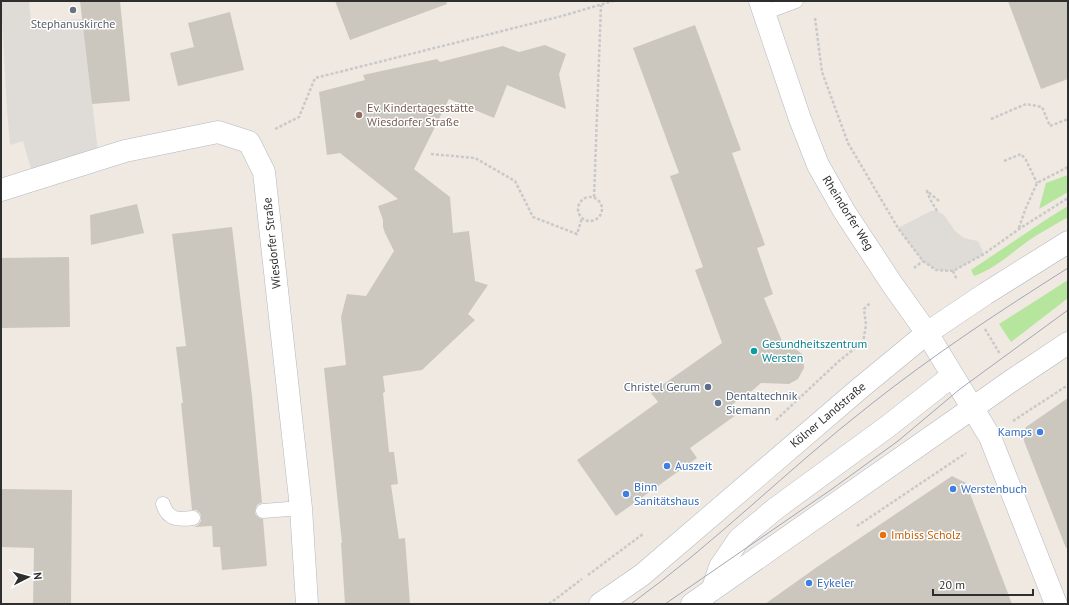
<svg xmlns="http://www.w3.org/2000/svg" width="1069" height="605" viewBox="0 0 1069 605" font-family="'PT Sans',sans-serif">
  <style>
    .green { fill: #b6e59e }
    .plaza { fill: #dfdcd8 }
    .building { fill: #cbc7bf }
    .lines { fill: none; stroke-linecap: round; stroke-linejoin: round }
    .service-casing { stroke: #b4b7c1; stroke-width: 15 }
    .minor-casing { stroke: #b4b7c1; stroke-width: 23 }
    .secondary-casing { stroke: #b4b7c1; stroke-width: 23 }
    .path { stroke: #c9c9c9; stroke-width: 2.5; stroke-dasharray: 3 2; stroke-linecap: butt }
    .service { stroke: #fff; stroke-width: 14 }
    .minor { stroke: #fff; stroke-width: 22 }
    .secondary { stroke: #fff; stroke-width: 22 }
    .tram { stroke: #a3a6b8; stroke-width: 1 }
    .worship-dot { fill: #6b7280; stroke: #fff; stroke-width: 1.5 }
    .education-dot { fill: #8d6e63; stroke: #fff; stroke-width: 1.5 }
    .culture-dot { fill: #0f9aa8; stroke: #fff; stroke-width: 1.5 }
    .service-dot { fill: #5c6f8a; stroke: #fff; stroke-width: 1.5 }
    .shop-dot { fill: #3f7fe0; stroke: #fff; stroke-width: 1.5 }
    .food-dot { fill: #e8710a; stroke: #fff; stroke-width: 1.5 }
    .labels { text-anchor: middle; stroke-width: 3; stroke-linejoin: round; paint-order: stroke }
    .worship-label { font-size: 12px; fill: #5b616d; stroke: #fff }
    .education-label { font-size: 12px; fill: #785e54; stroke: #fff; text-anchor: start }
    .street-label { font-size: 12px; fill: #2e2e2e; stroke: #fff }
    .culture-label { font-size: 12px; fill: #0d838f; stroke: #fff; text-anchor: start }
    .service-label { font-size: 12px; fill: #4e5e75; stroke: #fff; text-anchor: end }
    .shop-label { font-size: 12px; fill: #366cbe; stroke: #fff; text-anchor: start }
    .food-label { font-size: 12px; fill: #c56008; stroke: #fff; text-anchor: start }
  </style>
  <rect width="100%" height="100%" fill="#efe9e1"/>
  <g class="green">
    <polygon points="1068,175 1068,192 1039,209 1046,183"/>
    <path d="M1068,206V217C1055,225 1041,232 1028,241C1011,253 995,269 974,276L971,270L1050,217Z"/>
    <polygon points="1068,280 1068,298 1011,342 999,324"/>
  </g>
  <g class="plaza">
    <polygon points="1,1 29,1 31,22 82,19 99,159 34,179 23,141 10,145 7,111"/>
    <polygon points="931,211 937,211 944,215 955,231 964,238 978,241 984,254 953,271 936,270 923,261 898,228"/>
  </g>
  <g class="building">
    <polygon points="80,1 120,1 130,101 92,104"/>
    <polygon points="335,1 446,1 447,4 350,40"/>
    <polygon points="1008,1 1068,1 1068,79 1041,89"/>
    <polygon points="230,12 244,70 178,86 170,53 194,47 188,23"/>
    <polygon points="695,25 741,150 732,153 765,245 757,248 773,294 764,298 784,346 791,345 803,355 804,368 798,379 789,384 761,383 753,390 730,406 736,415 690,448 697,458 616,516 577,460 658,402 651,393 722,343 695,270 703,267 670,176 679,173 633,48"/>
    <polygon points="545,45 566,54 559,74 566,109 507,85 494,118 449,99 414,169 450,197 453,233 469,231 475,281 488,285 468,314 475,320 422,370 383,376 385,392 383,393 389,452 394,452 398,484 391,485 399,539 405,538 410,604 345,604 341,543 342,543 324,368 346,365 341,317 347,294 366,296 394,251 385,233 383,227 383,220 378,206 398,199 340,153 327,155 319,92 365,80 363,75 437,59 440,62 503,46 519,52"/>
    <polygon points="137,204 144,233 91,245 90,215"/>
    <polygon points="232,227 252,396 262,503 258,504 256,507 255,512 256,515 259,518 263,519 267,566 222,570 220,547 213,547 212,526 194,527 198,525 201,521 201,517 200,513 196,510 192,510 190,490 181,403 183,403 176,347 186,346 172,234"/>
    <polygon points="69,257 70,327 1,328 1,258"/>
    <polygon points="1068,398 1068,548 1066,548 1022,436 1026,427"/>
    <polygon points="952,476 966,483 1012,604 765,604 817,567"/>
    <polygon points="1,489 72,490 71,604 33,604 34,548 1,547"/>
  </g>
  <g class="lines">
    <defs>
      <g id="service">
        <polyline points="764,13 796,1"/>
        <path d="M163,504C168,520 178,520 193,518"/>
        <polyline points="263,511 301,508"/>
      </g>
      <g id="minor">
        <polyline points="760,1 800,119 818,165 844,211 892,284 927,333 990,437 1056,604"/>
        <polyline points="1,190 125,151 218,132 249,142 264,172 301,508 307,604"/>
      </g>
      <g id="secondary">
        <polyline points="713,588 720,567 739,539 775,509 887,427 952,376"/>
        <polyline points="600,604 642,575 859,389 927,333 985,294 1068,242"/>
        <polyline points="692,604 1014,379 1068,343"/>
      </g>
    </defs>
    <use href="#service" class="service-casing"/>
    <use href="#minor" class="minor-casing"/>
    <use href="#secondary" class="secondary-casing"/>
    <g class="path">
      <polyline points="815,18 822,72 848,143 898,228 923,261 936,270 953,271 984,254 1019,229 1068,198"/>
      <polyline points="991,119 1026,104 1042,107 1050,126 1068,119"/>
      <polyline points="275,129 299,117 315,78 562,16 613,1"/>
      <polyline points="431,154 475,158 515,181 533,217 577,234 582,218"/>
      <polyline points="1004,161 1021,154 1026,160 1037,183"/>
      <circle cx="590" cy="209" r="12"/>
      <polyline points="594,197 601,5"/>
      <polyline points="937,211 930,199 927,191 939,201"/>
      <polyline points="1019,228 1025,210 1037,183 1068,167"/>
      <polyline points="914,268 923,261"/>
      <polyline points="953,271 957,280"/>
      <polyline points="985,329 1000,354"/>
      <polyline points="776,420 839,361 863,342 866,325 864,309 870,303"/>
      <polyline points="1013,421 1068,385"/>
      <polyline points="857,526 966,453"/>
      <polyline points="588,575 643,534"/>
      <polyline points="549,604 582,579"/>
    </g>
    <use href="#service" class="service"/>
    <use href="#minor" class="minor"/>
    <use href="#secondary" class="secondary"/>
    <g class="tram">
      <path d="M631,604C715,543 788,469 870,405C933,355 1000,311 1068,268"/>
      <polyline points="665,604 832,489 898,441 960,389 1068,310"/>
    </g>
  </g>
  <circle class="worship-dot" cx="73" cy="10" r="4"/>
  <circle class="education-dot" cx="359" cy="115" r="4"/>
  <circle class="culture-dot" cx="754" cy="351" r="4"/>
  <g class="service-dot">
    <circle cx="708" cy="387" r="4"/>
    <circle cx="718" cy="403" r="4"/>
  </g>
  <g class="shop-dot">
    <circle cx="1040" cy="432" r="4"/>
    <circle cx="667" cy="466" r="4"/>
    <circle cx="953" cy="489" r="4"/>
    <circle cx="626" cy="494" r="4"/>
    <circle cx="809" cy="583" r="4"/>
  </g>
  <circle class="food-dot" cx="883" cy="535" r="4"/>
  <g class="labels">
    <g class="worship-label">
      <text x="73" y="28">Stephanuskirche</text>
    </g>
    <g class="education-label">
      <text x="367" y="112">Ev. Kindertagesstätte<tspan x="367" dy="14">Wiesdorfer Straße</tspan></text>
    </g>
    <g class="street-label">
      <text transform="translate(848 213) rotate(58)" y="4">Rheindorfer Weg</text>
      <text transform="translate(272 243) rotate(-96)" y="4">Wiesdorfer Straße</text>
      <text transform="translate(828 415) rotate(-40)" y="4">Kölner Landstraße</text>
    </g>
    <g class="culture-label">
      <text x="762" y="348">Gesundheitszentrum<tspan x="762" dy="14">Wersten</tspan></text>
    </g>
    <g class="service-label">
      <text x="700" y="391">Christel Gerum</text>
      <text x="726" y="400" text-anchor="start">Dentaltechnik<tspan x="726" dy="14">Siemann</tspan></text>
    </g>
    <g class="shop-label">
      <text x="1032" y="436" text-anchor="end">Kamps</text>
      <text x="675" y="470">Auszeit</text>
      <text x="634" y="491">Binn<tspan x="634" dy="14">Sanitätshaus</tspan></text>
      <text x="961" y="493">Werstenbuch</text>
      <text x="817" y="587">Eykeler</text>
    </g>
    <g class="food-label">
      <text x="891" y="539">Imbiss Scholz</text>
    </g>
  </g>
  <rect width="1069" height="605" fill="none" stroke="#2e2e2e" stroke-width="4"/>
  <g transform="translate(28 577) rotate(84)" stroke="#ffffff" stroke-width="3" paint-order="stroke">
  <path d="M0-3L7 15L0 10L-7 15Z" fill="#2e2e2e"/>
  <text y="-6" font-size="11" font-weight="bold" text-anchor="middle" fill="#2e2e2e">N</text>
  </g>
  <path d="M933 589v6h100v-6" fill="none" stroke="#2e2e2e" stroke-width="2"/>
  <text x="939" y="589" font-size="12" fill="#2e2e2e" stroke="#ffffff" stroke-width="3" paint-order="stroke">20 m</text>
</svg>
